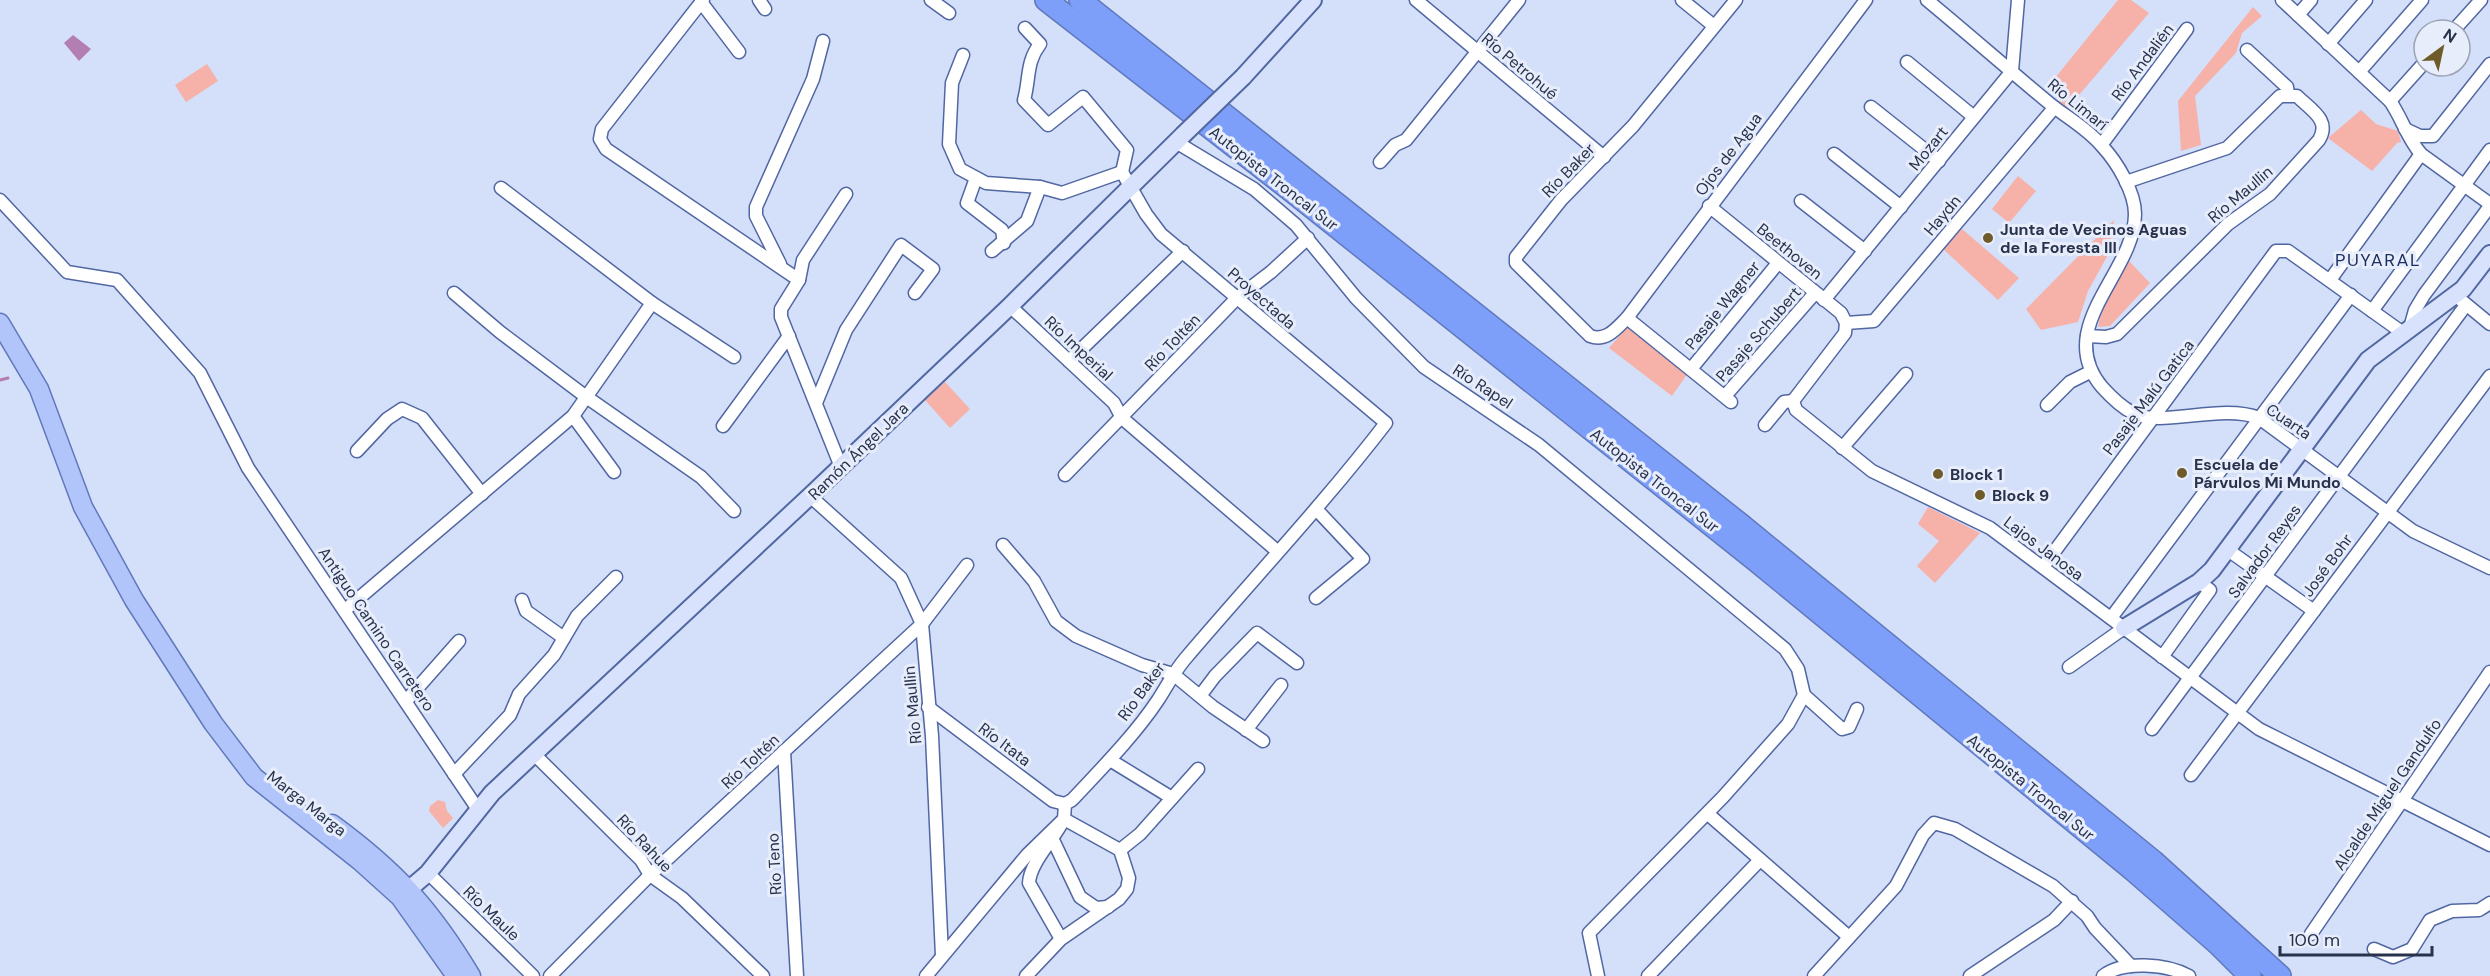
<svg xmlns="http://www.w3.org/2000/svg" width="2490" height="976" viewBox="0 0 2490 976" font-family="'DM Sans',sans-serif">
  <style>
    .green { fill: #f6b1a8 }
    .water { fill: #b37fb2 }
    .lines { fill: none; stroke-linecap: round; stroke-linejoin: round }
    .stream { stroke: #b37fb2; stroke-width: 3 }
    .street-casing { stroke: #5167a1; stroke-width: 15 }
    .secondary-casing { stroke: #5167a1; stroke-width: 20 }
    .primary-casing { stroke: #6079bc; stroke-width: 21 }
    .highway-casing { stroke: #6079bc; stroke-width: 24 }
    .street { stroke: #fff; stroke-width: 12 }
    .secondary { stroke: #d8e2fd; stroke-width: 16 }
    .primary { stroke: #b2c5fb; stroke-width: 18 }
    .highway { stroke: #7e9ff9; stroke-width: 21 }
    .secondary-bridge-casing { stroke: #5167a1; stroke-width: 20; stroke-linecap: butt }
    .secondary-bridge { stroke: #d8e2fd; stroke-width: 16 }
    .poi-dot { fill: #6f5b2a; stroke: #e7edfa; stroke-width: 2 }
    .labels { text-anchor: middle; stroke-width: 6; stroke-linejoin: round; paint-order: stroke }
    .street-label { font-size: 16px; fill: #28324c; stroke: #e7edfa }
    .poi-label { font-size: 16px; font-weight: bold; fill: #28324c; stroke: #e7edfa; text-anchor: start }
    .neighbourhood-label { font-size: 18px; letter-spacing: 1.5px; fill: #1d2e63; stroke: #e7edfa }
  </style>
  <rect width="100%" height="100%" fill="#d4dffa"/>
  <g class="green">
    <polygon points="2118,0 2131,0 2149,13 2067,109 2047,88"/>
    <polygon points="2253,7 2262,16 2242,33 2236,53 2195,96 2201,145 2181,151 2178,101"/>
    <polygon points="207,64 218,81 186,102 175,85"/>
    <polygon points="2361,110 2376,124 2398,131 2401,142 2397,143 2372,171 2328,138"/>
    <polygon points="2018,176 2036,191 2009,223 1992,209"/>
    <polygon points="2114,220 2109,253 2088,291 2078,322 2041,330 2026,309"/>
    <polygon points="1962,229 2019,278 1998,300 1941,247"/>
    <polygon points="2128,260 2150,283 2110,326 2098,327 2102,307"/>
    <polygon points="1628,326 1688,373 1672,396 1609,348"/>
    <polygon points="945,382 970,409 950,428 925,400"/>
    <polygon points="1928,507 1980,533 1935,583 1917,566 1939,541 1918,524"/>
    <polygon points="438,800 445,802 447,811 453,818 443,828 429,811 430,806"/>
  </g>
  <polygon class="water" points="73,35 91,49 79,61 64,43"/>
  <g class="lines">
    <polyline class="stream" points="0,380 8,378"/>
    <defs>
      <g id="street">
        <polyline points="703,0 602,129 600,139 606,149 799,280 781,309 781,317 841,467"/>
        <polyline points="759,0 765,9"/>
        <polyline points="931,0 949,13"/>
        <polyline points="1416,0 1604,157"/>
        <polyline points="1682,0 1714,26"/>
        <path d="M1736,0L1633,126L1561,200L1516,257V263L1590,336C1606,342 1616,329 1627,318L1866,0"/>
        <path d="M1927,0C1968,34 2008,69 2049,103C2066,117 2088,129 2102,146C2117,162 2135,192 2135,214C2135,273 2052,327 2102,387C2111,397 2121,407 2133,413C2161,428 2221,403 2259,418L2413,531L2490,568"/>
        <path d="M2282,0L2390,101C2402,118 2407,138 2421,154L2490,204"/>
        <polyline points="701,2 739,52"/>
        <polyline points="2298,15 2311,0"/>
        <path d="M1025,28L1040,44C1026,62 1030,78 1024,100L1048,125L1083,97L1127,150L1122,172"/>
        <polyline points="2454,30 2481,0"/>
        <polyline points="2328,44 2366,0"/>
        <polyline points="2247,50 2287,87 2288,94"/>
        <polyline points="1907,62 1974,117"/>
        <polyline points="2359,72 2422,0"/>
        <polyline points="2390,101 2424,63"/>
        <polyline points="1871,107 1939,161"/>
        <polyline points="2405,129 2420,136 2433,136 2490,64"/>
        <polyline points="1176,142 1254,189 1296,225 1356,298 1424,367 1539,445 1785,649 1798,669 1804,695 1788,724 1723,797 1589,933 1598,976"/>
        <polyline points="2102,144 2187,29"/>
        <polyline points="1834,154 1901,207"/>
        <polyline points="1380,162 1395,145 1406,140 1519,0"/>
        <polyline points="976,178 967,203 1002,230 1004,243"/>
        <polyline points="501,188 652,303 734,357"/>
        <polyline points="0,200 67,272 117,280 200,373 248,468 477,808"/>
        <polyline points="1801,201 1865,251"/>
        <polyline points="1709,206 1841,313 1846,323 1845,333 1793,401 1796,410 1872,471 1990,528 2259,729 2490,845"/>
        <polyline points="992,251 1027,221 1040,187"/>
        <polyline points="780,264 756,216 756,207 813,79 823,41"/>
        <polyline points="799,280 803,260 846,194"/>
        <polyline points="2330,280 2421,154"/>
        <polyline points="454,293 500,332 585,396 701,477 734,511"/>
        <polyline points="1824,300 2012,71 2018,0"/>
        <polyline points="2461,300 2490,324"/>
        <polyline points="1010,306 1114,403 1122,418 1277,551"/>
        <polyline points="2372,311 2490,150"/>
        <polyline points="1627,318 1731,402"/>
        <polyline points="1846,323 1874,321 2054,108"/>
        <polyline points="2410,328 2415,310 2424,295 2490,206"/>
        <path d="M2087,336L2106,337L2117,334L2228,224L2270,194L2319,140C2331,120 2311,110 2297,96H2280L2227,148L2126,182"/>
        <polyline points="1069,361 1183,251"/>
        <polyline points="1691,369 1778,263"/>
        <polyline points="1725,396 1815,293"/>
        <polyline points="816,403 846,330 901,245 933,269 915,293"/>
        <polyline points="2047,405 2070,382 2090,372"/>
        <polyline points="573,416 614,472"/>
        <polyline points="1765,425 1784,402 1793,401"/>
        <polyline points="723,426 789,336"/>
        <polyline points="1842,448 1906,374"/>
        <polyline points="357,451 387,419 402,409 422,418 482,494"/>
        <polyline points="1065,475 1237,298 1271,272 1308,238"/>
        <polyline points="810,496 901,578 922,624 932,736 942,956"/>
        <polyline points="1003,545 1034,581 1056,621 1076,636 1142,665 1173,674 1213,707 1263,741"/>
        <polyline points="2228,550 2314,611"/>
        <polyline points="2043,567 2276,251 2288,251 2403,333"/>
        <polyline points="1316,598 1363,559 1316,509"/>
        <polyline points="522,600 526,611 564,638"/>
        <polyline points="345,610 573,416 652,303"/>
        <polyline points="2111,618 2351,295"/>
        <polyline points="2162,657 2210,590 2199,582"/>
        <polyline points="2069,667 2124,628"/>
        <polyline points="1804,695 1842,729 1849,727 1857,709"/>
        <polyline points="1200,696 1215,676 1257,633 1297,663"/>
        <polyline points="406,701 459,641"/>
        <polyline points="928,707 1053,801 1065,804"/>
        <polyline points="2152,729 2466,305"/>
        <polyline points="1246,730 1281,685"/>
        <polyline points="784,751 797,976"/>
        <polyline points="533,753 641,860 650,875 682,898 763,976"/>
        <polyline points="1110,760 1172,798"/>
        <polyline points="454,774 510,715 519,694 554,655 577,616 616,577"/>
        <polyline points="2191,775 2490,376"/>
        <polyline points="1708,814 1849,937"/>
        <polyline points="1053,840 1080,897 1096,908 1108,907"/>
        <polyline points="1120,850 1140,834 1198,769"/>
        <polyline points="428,873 533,976"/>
        <polyline points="2311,934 2490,672"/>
        <polyline points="2374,949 2393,957 2412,949 2430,920 2452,911 2479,910 2490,903"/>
        <polyline points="550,976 650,875 922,624 967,565"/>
        <path d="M926,976L1027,855L1064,819L1065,804L1072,800C1101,769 1134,736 1158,700C1167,686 1174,672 1185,659C1252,580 1323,505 1386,423L1161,234L1146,214L1122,172L1062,193L1040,187L986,183L960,169L949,144L952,83L963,55"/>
        <path d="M1026,976L1061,939L1119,899L1127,889L1129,878L1120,850L1064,819C1054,840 1030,862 1029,883L1061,939"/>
        <polyline points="1648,976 1760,860"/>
        <polyline points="1814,976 1896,886 1923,835 1934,823 1955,829 2053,886 2087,916 2095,928 2131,966"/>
        <polyline points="1970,976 2054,920 2072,901"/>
        <path d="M2103,976C2123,960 2167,964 2189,976"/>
      </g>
      <g id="secondary">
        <polyline points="1243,77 1313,0"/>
        <polyline points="2124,628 2199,582 2212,570 2368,360 2463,289 2490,254"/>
        <polyline points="400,897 428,873 492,793 810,496 1010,306 1183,135"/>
      </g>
      <g id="primary">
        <polyline points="0,323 39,389 83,507 134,600 213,723 254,777 360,861 400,897 456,976"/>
        <path d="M332,824C395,870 431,909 471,976"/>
      </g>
      <g id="highway">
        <polyline points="1046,0 1289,189 1754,559 2133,870 2218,944 2250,976"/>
        <polyline points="1080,0 1740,524 2153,861 2280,976"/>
      </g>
    </defs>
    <use href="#street" class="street-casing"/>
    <use href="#secondary" class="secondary-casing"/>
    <use href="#primary" class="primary-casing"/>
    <use href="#highway" class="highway-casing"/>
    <use href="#street" class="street"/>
    <use href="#secondary" class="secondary"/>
    <use href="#primary" class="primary"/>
    <use href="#highway" class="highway"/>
    <defs>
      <polyline id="secondary-bridge" points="1183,135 1243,77"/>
    </defs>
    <use href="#secondary-bridge" class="secondary-bridge-casing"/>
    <use href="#secondary-bridge" class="secondary-bridge"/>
  </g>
  <g class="poi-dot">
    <circle cx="1988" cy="238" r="6"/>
    <circle cx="2182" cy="473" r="6"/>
    <circle cx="1938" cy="474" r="6"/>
    <circle cx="1980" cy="495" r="6"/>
  </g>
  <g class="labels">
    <g class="street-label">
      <text transform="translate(2142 62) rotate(-53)" y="6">Río Andalién</text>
      <text transform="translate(1520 66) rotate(40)" y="6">Río Petrohué</text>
      <text transform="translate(2078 104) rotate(39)" y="6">Río Limarí</text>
      <text transform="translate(1928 148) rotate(-51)" y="6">Mozart</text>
      <text transform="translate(1728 154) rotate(-53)" y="6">Ojos de Agua</text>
      <text transform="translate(1568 170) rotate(-46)" y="6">Río Baker</text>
      <text transform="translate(1274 178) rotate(38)" y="6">Autopista Troncal Sur</text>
      <text transform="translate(2240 194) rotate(-40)" y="6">Río Maullin</text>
      <text transform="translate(1942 215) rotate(-50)" y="6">Haydn</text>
      <text transform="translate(1790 251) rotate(39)" y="6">Beethoven</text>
      <text transform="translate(1262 298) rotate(41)" y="6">Proyectada</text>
      <text transform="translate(1722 305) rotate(-51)" y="6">Pasaje Wagner</text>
      <text transform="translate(1758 334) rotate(-49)" y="6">Pasaje Schubert</text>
      <text transform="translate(1172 342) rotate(-46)" y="6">Río Toltén</text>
      <text transform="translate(1079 348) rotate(43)" y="6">Río Imperial</text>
      <text transform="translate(1483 386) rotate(33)" y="6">Río Rapel</text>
      <text transform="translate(2148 397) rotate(-53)" y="6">Pasaje Malú Gatica</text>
      <text transform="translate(2289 421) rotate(34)" y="6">Cuarta</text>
      <text transform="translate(858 451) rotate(-44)" y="6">Ramón Ángel Jara</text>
      <text transform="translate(1655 480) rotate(38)" y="6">Autopista Troncal Sur</text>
      <text transform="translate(2044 548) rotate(37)" y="6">Lajos Janosa</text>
      <text transform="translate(2264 551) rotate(-54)" y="6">Salvador Reyes</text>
      <text transform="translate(2327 565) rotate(-54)" y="6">José Bohr</text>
      <text transform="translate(377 629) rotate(56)" y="6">Antiguo Camino Carretero</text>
      <text transform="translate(1141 691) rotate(-54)" y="6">Río Baker</text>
      <text transform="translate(912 705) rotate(-95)" y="6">Río Maullin</text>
      <text transform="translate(1005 744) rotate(37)" y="6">Río Itata</text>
      <text transform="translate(750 761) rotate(-43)" y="6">Río Toltén</text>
      <text transform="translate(2031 787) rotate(39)" y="6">Autopista Troncal Sur</text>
      <text transform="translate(2387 794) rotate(-56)" y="6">Alcalde Miguel Gandulfo</text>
      <text transform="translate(307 803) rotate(38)" y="6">Marga Marga</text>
      <text transform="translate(645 843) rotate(47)" y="6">Río Rahue</text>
      <text transform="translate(774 864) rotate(-93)" y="6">Río Teno</text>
      <text transform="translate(492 913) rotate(44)" y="6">Río Maule</text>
    </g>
    <g class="poi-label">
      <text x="2000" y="235">Junta de Vecinos Aguas<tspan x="2000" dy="18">de la Foresta III</tspan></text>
      <text x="2194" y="470">Escuela de<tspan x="2194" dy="18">Párvulos Mi Mundo</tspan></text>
      <text x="1950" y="480">Block 1</text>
      <text x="1992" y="501">Block 9</text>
    </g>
    <g class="neighbourhood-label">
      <text x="2378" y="266">PUYARAL</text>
    </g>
  </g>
  <g transform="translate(2442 48) rotate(33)"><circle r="28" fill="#e7edfa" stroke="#9ba2b4" stroke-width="1.5"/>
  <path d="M0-4.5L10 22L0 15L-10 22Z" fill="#6f5b2a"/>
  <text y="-9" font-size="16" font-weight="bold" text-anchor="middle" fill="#28324c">N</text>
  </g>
  <path d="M2280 946v9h152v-9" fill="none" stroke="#28324c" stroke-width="3"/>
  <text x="2289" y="946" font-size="18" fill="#28324c" stroke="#e7edfa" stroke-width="4.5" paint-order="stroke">100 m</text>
</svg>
